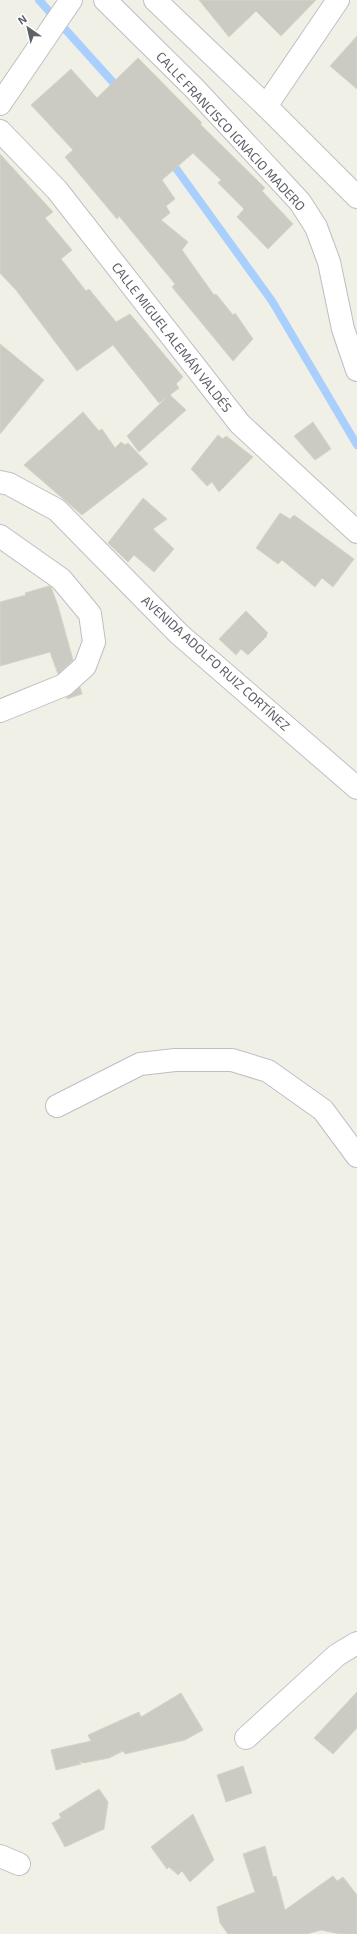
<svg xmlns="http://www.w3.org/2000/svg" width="357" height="1934" viewBox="0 0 357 1934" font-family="'Exo 2',sans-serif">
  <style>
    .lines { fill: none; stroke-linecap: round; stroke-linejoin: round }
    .stream { stroke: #a9cfff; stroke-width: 8 }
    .building { fill: #cccbc3; stroke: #d7d3c4 }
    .street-casing { stroke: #bebfc6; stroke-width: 24 }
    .secondary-casing { stroke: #bbbec5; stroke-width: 24 }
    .street { stroke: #fff; stroke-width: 22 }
    .secondary { stroke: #fff; stroke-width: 22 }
    .labels { text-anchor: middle; stroke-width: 3; stroke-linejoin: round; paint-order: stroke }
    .street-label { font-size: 13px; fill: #5d6168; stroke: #fff }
  </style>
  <rect width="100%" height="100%" fill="#f1f0e6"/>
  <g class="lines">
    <g class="stream">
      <polyline points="39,0 119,89"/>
      <polyline points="170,160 272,301 357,445"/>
    </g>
  </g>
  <g class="building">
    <polygon points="199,0 316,0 281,36 256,11 229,37"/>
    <polygon points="357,36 357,89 330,66"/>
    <polygon points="138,58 202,123 200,124 265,188 262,191 293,224 268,249 237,217 244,209 218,183 221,180 193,153 162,180 175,199 166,206 170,213 161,220 188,242 182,250 214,295 216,294 233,315 235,313 253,339 233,361 172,287 175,284 119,216 117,219 65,157 73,150 31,105 71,69 97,98"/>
    <polygon points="0,154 53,212 45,218 72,250 61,259 86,291 89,289 116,322 130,314 183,377 176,384 179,388 170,395 186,410 139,452 127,436 167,397 159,403 113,345 77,371 16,290 0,273"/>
    <polygon points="0,344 44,380 0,434"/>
    <polygon points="83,412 99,431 102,429 115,448 121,442 125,445 128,443 148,464 82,515 24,465"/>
    <polygon points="313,422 331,449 315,460 294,436"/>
    <polygon points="218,435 223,439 226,436 253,457 219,492 212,482 207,486 191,469"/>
    <polygon points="143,498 167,519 153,529 174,549 154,572 134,555 128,562 108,543"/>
    <polygon points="280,513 290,519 294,515 354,559 333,587 322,578 315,587 282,560 278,564 256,548"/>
    <polygon points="49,586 51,587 58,606 73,660 58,674 50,652 0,666 0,602 26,595 25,593"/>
    <polygon points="246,611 268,633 266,635 267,636 248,655 241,649 236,655 219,639"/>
    <polygon points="80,687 82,694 67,699 67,697"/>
    <polygon points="357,1692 357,1728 333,1754 314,1738"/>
    <polygon points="181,1693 203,1730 185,1740 125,1754 123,1751 109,1758 83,1763 79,1761 81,1764 56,1770 51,1750 91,1741 88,1735 139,1712 141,1717"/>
    <polygon points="243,1766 252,1793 226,1802 217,1775"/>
    <polygon points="99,1789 108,1802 104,1829 65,1847 52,1823 61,1818 59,1814"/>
    <polygon points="193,1814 214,1860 190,1882 182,1871 178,1875 169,1867 167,1869 151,1847"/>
    <polygon points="265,1846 273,1877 276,1876 285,1910 333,1876 337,1881 343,1877 357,1895 357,1934 340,1934 321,1930 307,1934 228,1934 220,1923 217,1907 255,1892 243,1854"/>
  </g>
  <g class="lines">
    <defs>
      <g id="street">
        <polyline points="155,0 266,106 357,197"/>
        <polyline points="0,104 71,0"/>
        <polyline points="266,106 338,0"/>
        <polyline points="0,131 57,190 240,424 357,532"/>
        <polyline points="0,482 9,484 57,510 179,634 357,788"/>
        <polyline points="0,536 61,579 90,614 94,642 85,666 64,685 0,711"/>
        <polyline points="57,1106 140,1064 175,1060 232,1060 268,1071 323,1110 357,1156"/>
        <polyline points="246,1738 337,1655 357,1643"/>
        <polyline points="0,1856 19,1864"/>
      </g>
      <polyline id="secondary" points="105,0 194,88 300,202 316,227 329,262 343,329 357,370"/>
    </defs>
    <use href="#street" class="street-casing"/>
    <use href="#secondary" class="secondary-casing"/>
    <use href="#street" class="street"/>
    <use href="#secondary" class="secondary"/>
  </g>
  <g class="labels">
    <g class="street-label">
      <text transform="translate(231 131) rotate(47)" y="5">CALLE FRANCISCO IGNACIO MADERO</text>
      <text transform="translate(172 337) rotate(52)" y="5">CALLE MIGUEL ALEMÁN VALDÉS</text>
      <text transform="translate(216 663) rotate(42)" y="5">AVENIDA ADOLFO RUIZ CORTÍNEZ</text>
    </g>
  </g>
  <g transform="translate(28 28) rotate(326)" stroke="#ffffff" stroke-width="3" paint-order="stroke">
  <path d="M0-3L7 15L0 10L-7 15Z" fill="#5d6168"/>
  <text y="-6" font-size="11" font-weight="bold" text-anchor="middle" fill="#5d6168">N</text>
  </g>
</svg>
